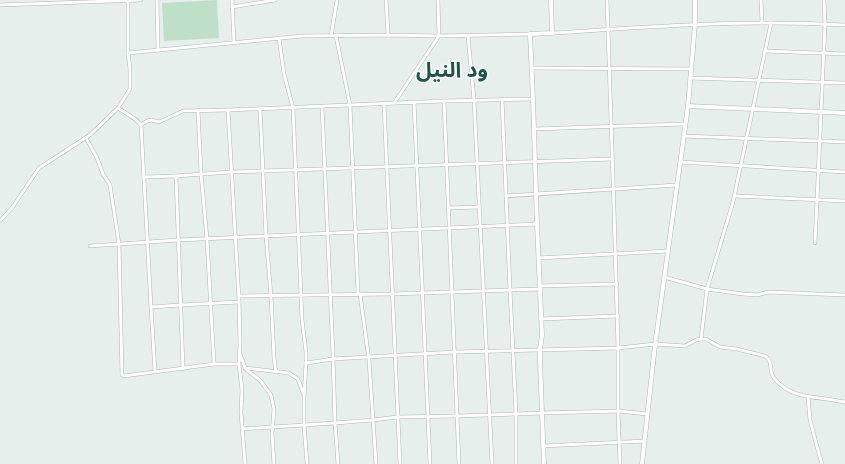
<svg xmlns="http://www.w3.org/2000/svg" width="845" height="464" viewBox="0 0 845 464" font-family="'PT Sans','Noto Sans Arabic',sans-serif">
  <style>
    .green { fill: #bfe0c8 }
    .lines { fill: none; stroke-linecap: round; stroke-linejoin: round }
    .street-casing { stroke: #a8b8b2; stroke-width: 4 }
    .secondary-casing { stroke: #a4bbb3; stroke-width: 5 }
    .street { stroke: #fff; stroke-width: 3 }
    .secondary { stroke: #fff; stroke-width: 4 }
    .labels { text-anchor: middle; stroke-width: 3; stroke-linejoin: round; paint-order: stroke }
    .town-label { font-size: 21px; font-weight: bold; fill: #1f5548; stroke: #f7fbf9 }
  </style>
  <rect width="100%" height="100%" fill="#e6efeb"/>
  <polygon class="green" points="217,0 219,38 164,41 162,3"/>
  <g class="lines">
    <defs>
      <g id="street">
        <polyline points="157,0 158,50"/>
        <polyline points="232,0 234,42"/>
        <polyline points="386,0 388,35"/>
        <polyline points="607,0 614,209 618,348 618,411 620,464"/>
        <polyline points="761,0 762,23"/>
        <polyline points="0,5 141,0"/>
        <polyline points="232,7 275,0"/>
        <path d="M552,33C650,27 747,19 845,25"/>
        <polyline points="331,36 337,0"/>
        <polyline points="336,36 350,105 358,294"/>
        <polyline points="468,36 474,100 492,464"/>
        <polyline points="279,38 284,74 293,108 302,320 306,352 306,363 304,397 304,425 307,464"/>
        <polyline points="765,51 845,54"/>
        <polyline points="128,53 302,36 388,35 439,36 530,34"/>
        <polyline points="532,68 691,69"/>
        <polyline points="690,78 845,83"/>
        <polyline points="502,99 510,290 516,414 516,464"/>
        <polyline points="444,101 459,464"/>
        <polyline points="414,102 430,464"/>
        <polyline points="394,103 439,36 438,0"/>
        <polyline points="384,104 400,464"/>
        <polyline points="322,107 333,355 335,423 338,464"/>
        <polyline points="118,108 135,119 141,125 147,121 151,120 159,122 183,111 228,110"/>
        <polyline points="260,109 266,236 271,296 274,358 276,372"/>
        <polyline points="198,110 201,174 207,239 214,364"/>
        <polyline points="141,125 151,307 155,372"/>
        <polyline points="534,129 685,124"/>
        <polyline points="683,136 820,141 845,142"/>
        <polyline points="86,138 97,158 103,174 110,185 119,244 122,375 124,376 214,364 239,364"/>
        <polyline points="680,162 845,172"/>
        <polyline points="144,177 176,176"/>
        <polyline points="506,196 677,185"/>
        <polyline points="735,196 845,201"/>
        <polyline points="449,208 479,207"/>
        <polyline points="0,221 12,208 39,168 90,135 118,108 130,89 130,69 128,53 128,0"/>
        <polyline points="815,243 825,25 824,0"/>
        <polyline points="90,246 178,240 537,224"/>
        <polyline points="538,258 668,251"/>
        <polyline points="664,277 707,289 743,294 757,295 768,292 845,295"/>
        <polyline points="540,286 617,284"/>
        <polyline points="360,294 369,360 376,464"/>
        <polyline points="239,296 392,294 540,289"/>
        <polyline points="151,307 180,305 239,302"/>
        <polyline points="541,319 618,316"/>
        <polyline points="701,339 707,289 733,202 771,23"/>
        <polyline points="240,354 245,368 248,371 260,380 271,395 274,409 272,434 274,464"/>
        <path d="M306,363L333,359L454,352L618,348L655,344L685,346L696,340L701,339H706L720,347L737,349L765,356C774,362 768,370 774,378C787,395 807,397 827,399C833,400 839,401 845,402"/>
        <polyline points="245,368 289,373 298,379 303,393"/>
        <polyline points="183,369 176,176 231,172 612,159"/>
        <polyline points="808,397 810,420 816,443 822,464"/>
        <polyline points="242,429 335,423 373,420 397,417 457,416 542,413 619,411 647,414"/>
        <polyline points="543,446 645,441"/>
        <polyline points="245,464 241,412 242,390 239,364 240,344 239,300 228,110 444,101 533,99"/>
      </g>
      <g id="secondary">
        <polyline points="688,106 845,113"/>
        <polyline points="544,464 540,361 540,349 542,335 537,224 533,99 530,34 552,33 551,0"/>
        <polyline points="642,464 655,345 688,106 695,24 695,0"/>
      </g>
    </defs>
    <use href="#street" class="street-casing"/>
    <use href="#secondary" class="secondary-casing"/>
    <use href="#street" class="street"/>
    <use href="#secondary" class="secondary"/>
  </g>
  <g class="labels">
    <g class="town-label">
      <text x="452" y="77">ود النيل</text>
    </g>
  </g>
</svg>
